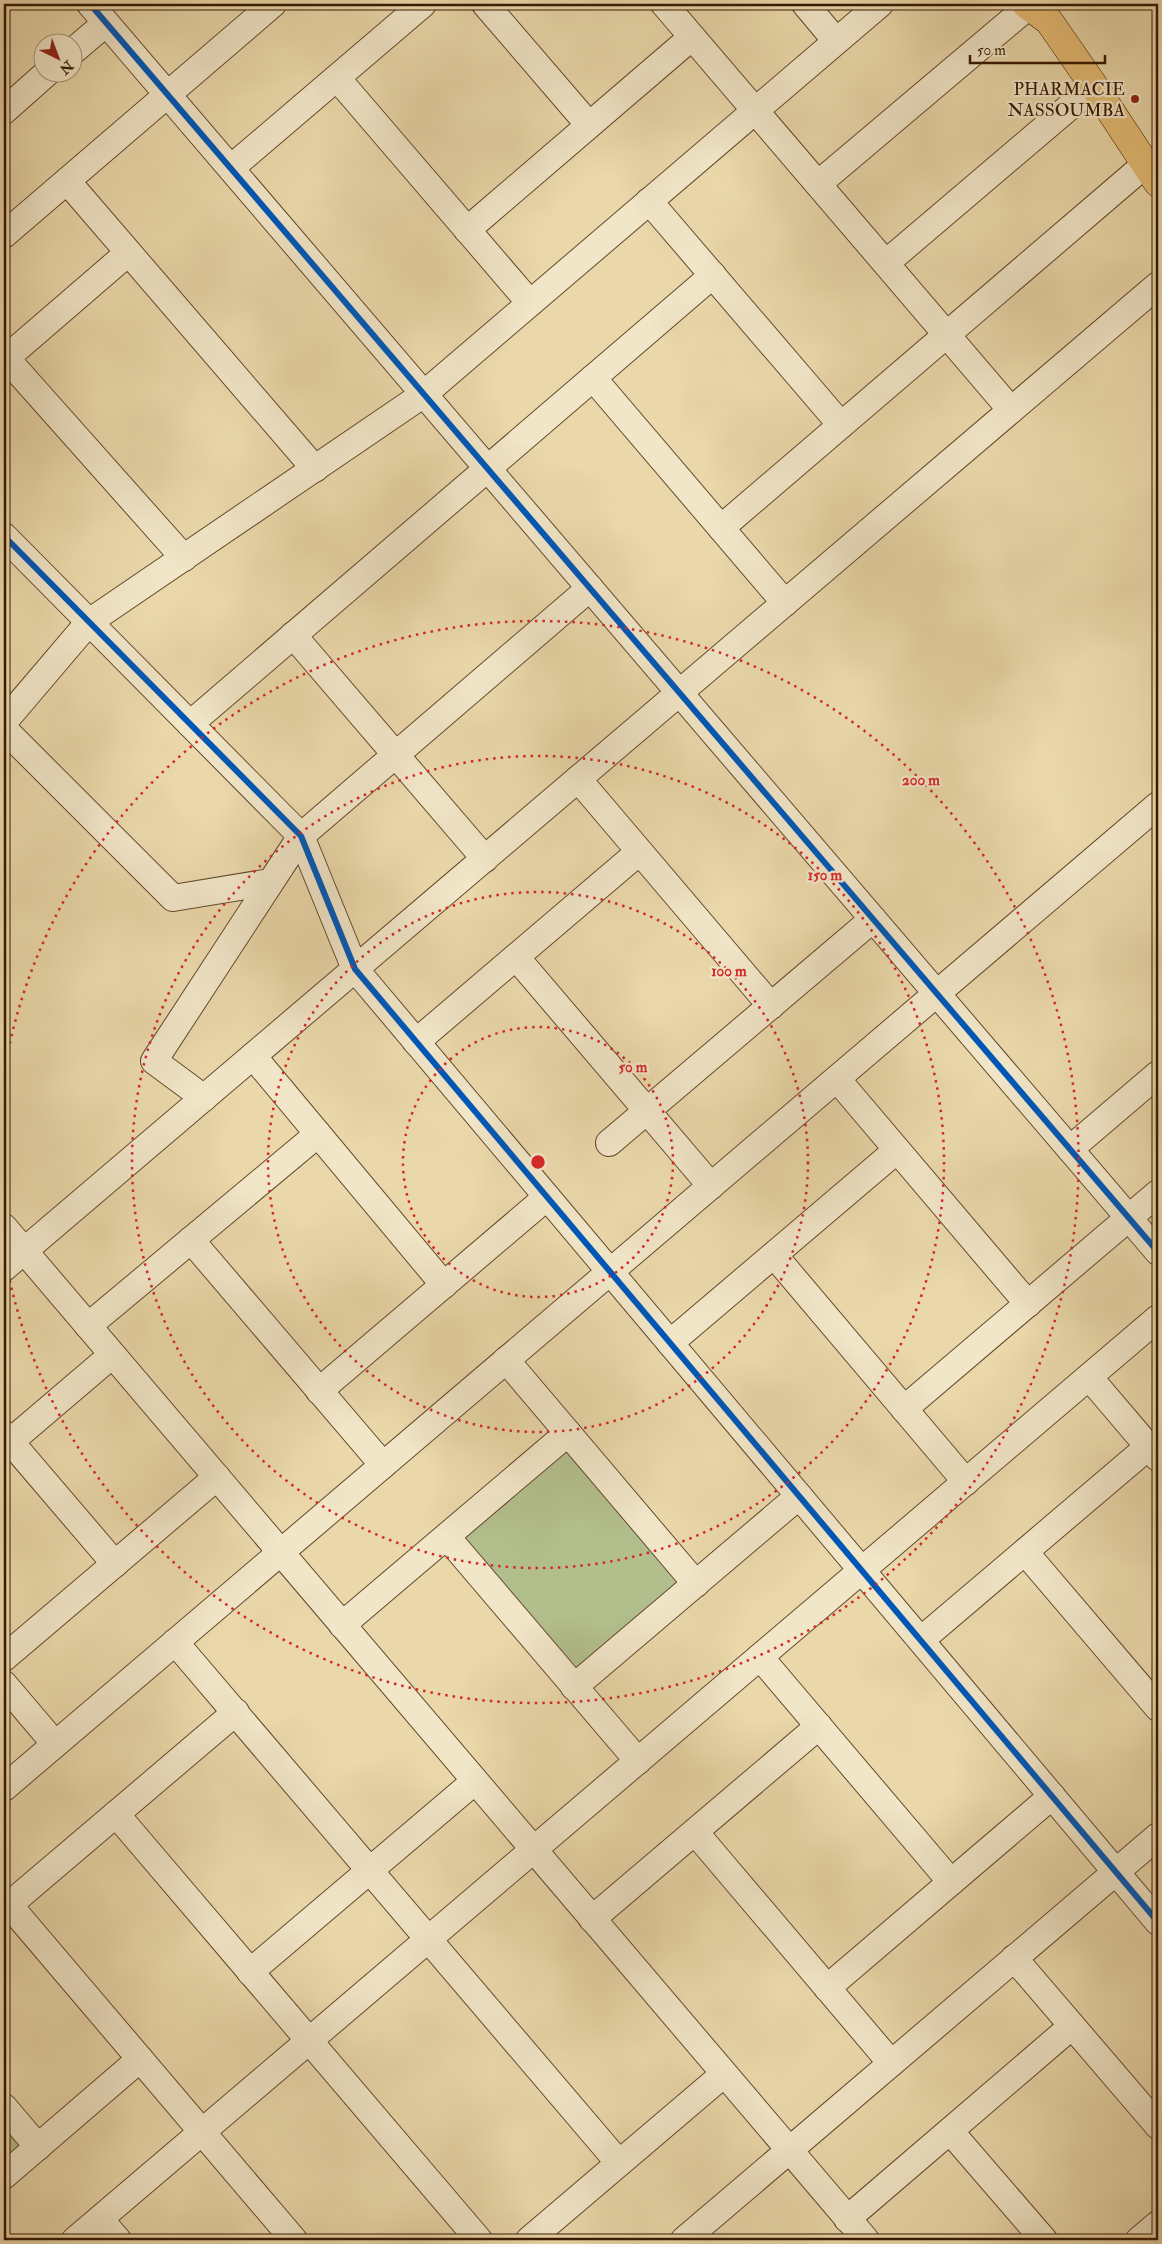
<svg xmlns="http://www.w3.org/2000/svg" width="1162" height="2244" font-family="'IM FELL Double Pica',serif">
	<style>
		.green { fill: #b2bf8c; stroke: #746c47 }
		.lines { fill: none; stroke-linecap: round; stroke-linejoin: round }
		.minor-casing { stroke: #64482c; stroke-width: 28 }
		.major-casing { stroke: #371802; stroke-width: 29 }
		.minor { stroke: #f1e6c8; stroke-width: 26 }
		.major { stroke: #e5bc75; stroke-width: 28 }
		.cycleway-casing { stroke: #f1e6c8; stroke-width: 9 }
		.cycleway { stroke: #0057b8; stroke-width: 6 }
		.ring { fill: none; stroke: #d62828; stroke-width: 2.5; stroke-dasharray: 2.5 5 }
		.poi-dot { fill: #8f2418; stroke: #f1e6c8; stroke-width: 2 }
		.labels { text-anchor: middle; stroke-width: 4.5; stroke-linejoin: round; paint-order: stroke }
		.poi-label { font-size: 18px; fill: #371802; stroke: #f1e6c8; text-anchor: end }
		.centre { fill: #d62828; stroke: #f1e6c8; stroke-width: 2.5 }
		.ring-label { font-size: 15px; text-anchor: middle; font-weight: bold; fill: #d62828; stroke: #f1e6c8; stroke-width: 4.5; stroke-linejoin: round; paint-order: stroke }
	</style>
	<rect width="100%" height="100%" fill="#ead8aa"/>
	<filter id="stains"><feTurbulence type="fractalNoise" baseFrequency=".004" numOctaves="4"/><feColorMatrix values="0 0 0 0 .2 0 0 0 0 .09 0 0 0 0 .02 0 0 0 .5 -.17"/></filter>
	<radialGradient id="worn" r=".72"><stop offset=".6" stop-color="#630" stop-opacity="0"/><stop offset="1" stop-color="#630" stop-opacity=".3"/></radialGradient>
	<g class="green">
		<path d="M565 1438 690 1585 578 1680 453 1534Z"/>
		<path d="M4 2116 30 2148 4 2170Z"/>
	</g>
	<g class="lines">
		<g class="minor-casing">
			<g id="minor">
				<path d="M90 4 1158 1252"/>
				<path d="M485 4 589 125"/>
				<path d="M664 4 1011 410"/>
				<path d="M805 4 836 41"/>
				<path d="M72 52 106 23"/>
				<path d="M337 78 530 303"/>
				<path d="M4 111 48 72"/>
				<path d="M231 168 423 4"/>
				<path d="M67 181 315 469"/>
				<path d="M818 184 1031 4"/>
				<path d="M649 201 841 425"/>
				<path d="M467 230 692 37"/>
				<path d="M4 235 273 4"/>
				<path d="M886 263 1094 86"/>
				<path d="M6 358 184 558"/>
				<path d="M4 360 128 253"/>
				<path d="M593 378 785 603"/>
				<path d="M721 528 1147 163"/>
				<path d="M4 536 301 836 355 969 1158 1922"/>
				<path d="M293 635 485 859"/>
				<path d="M4 722 89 622 424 394 880 4"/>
				<path d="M190 724 713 275"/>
				<path d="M4 729 173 898 270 882"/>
				<path d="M578 779 771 1006"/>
				<path d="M516 957 711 1186"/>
				<path d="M416 1042 639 852"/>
				<path d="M253 1056 444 1285"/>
				<path d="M837 1079 1028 1304"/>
				<path d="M204 1098 154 1061 301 836 590 588"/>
				<path d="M609 1143 873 919"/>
				<path d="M1070 1149 1158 1074"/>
				<path d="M4 1227 866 2240"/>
				<path d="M191 1240 383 1465"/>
				<path d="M774 1255 966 1482"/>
				<path d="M4 1268 1158 285"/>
				<path d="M88 1326 318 1134"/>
				<path d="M670 1343 897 1150"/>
				<path d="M506 1360 696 1584"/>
				<path d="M1089 1377 1158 1458"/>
				<path d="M319 1391 547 1197"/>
				<path d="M904 1409 1158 1193"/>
				<path d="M4 1434 115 1564"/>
				<path d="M10 1442 112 1355"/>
				<path d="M447 1537 638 1761"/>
				<path d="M1025 1552 1158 1708"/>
				<path d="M342 1625 568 1433"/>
				<path d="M921 1640 1148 1447"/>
				<path d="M175 1642 619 2163"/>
				<path d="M760 1657 951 1882"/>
				<path d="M4 1658 217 1477"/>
				<path d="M4 1684 55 1744"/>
				<path d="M574 1687 799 1496"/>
				<path d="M4 1788 1158 805"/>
				<path d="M116 1814 479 2240"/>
				<path d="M695 1832 891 2063"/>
				<path d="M4 1899 294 2240"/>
				<path d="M9 1905 236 1712"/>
				<path d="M592 1919 819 1726"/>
				<path d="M1014 1958 1158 2126"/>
				<path d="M250 1972 475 1781"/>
				<path d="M827 1988 1052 1796"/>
				<path d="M4 2107 38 2147"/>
				<path d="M950 2131 1044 2240"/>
				<path d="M4 2176 140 2059"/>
				<path d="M100 2219 118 2240"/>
				<path d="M847 2219 1072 2026"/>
				<path d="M75 2240 1158 1318"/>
				<path d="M529 2240 724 2074"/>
				<path d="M684 2240 1158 1836"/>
				<path d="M1139 2240 1158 2224"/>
			</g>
		</g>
		<g class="major-casing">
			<path id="major" d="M1026 4 1049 21 1094 86 1158 183"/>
		</g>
		<use href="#minor" class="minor"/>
		<use href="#major" class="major"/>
		<g class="cycleway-casing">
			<g id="cycleway">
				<path d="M90 4 1158 1252"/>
				<path d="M4 536 301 836 355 969 1158 1922"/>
			</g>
		</g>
		<use href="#cycleway" class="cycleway"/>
	</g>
	<g class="ring">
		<circle cx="538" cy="1162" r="135"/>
		<circle cx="538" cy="1162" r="270"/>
		<circle cx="538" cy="1162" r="406"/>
		<path d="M4 1073A541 541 0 1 1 4 1251"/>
	</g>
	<circle class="poi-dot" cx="1135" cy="99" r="5"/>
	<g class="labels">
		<g class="poi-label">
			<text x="1125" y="95">PHARMACIE<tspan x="1125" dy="21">NASSOUMBA</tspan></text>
		</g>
	</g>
	<circle cx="538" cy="1162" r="8" class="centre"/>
	<g class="ring-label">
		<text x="921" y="785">200 m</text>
		<text x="825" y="880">150 m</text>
		<text x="729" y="976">100 m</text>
		<text x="633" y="1072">50 m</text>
	</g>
	<rect width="1162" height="2244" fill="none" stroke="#ead8aa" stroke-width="20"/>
	<rect x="5" y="5" width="1152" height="2234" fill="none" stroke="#371802" stroke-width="2.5"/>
	<rect x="10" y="10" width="1142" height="2224" fill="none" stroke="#371802"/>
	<g transform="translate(58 58) rotate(138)"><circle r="24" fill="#f1e6c8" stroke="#a79479"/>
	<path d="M0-4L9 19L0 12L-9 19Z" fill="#8f2418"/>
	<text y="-8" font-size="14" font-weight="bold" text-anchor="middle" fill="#371802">N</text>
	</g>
	<path d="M970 55v8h135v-8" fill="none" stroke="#371802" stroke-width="2.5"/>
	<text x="977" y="55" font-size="15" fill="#371802" stroke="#f1e6c8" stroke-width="4" paint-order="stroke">50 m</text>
	<rect width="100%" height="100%" filter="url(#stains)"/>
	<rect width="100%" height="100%" fill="url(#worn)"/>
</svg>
